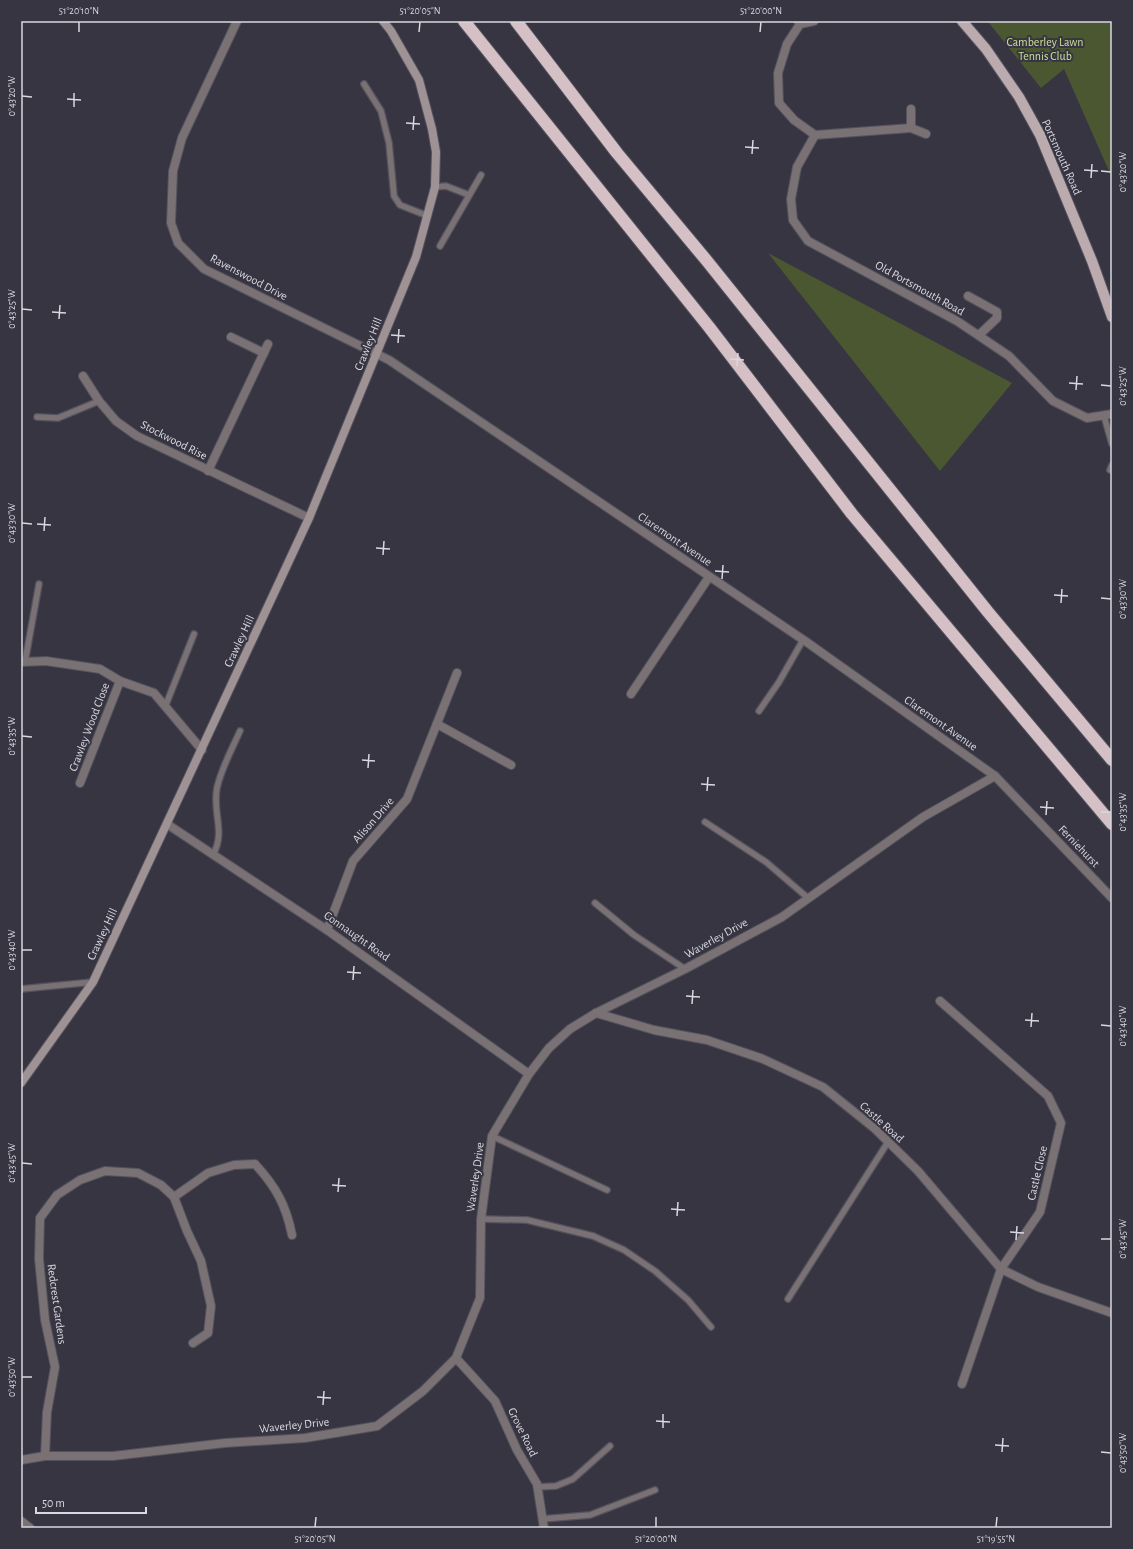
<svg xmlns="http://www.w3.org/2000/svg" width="1133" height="1549" font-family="'Alegreya Sans',sans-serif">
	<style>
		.green { fill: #4b5730 }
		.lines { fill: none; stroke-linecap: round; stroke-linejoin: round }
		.lane-casing { stroke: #54525e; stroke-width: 8 }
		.street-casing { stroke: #54525e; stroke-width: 10 }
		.secondary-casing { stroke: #54525e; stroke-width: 10 }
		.primary-casing { stroke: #54525e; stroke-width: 12 }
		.highway-casing { stroke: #54525e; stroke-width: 14 }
		.lane { stroke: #797173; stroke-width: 5.5 }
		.street { stroke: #797173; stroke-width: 8 }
		.secondary { stroke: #9f9294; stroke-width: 8 }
		.primary { stroke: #bbabae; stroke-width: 10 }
		.highway { stroke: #d5c1c5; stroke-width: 12 }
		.ticks { fill: none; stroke: #d9d8e0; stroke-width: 1.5 }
		.labels { text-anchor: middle; stroke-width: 4; stroke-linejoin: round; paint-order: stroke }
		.park-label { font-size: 12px; fill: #c9e097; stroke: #373541 }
		.street-label { font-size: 12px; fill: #d9d8e0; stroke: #373541 }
		.neatline { fill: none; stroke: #d9d8e0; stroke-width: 1.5 }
		.ticks-label { font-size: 10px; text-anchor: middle; fill: #d9d8e0 }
	</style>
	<rect width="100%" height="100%" fill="#373541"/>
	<g class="green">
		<path d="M992 21H1112V178L1064 69 1041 88 989 23Z"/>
		<path d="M768 253 1012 383 940 471Z"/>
	</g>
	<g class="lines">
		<g class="lane-casing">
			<g id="lane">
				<path d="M364 84 381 111 389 143 394 196 400 205 428 216"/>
				<path d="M435 187 446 186 469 195"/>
				<path d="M440 246 481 175"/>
				<path d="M1104 416 1112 444"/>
				<path d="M37 417 58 418 99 401"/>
				<path d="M1110 470 1112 465"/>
				<path d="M25 662 39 584"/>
				<path d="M165 707 194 634"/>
				<path d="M759 711 779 682 803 640"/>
				<path d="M705 822 766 862 808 898"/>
				<path d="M213 855C226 831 212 813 217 788 221 769 232 749 240 731"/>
				<path d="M595 903 634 935 685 969"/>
				<path d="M21 989 93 982"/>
				<path d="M492 1136 607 1190"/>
				<path d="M481 1219 527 1220 593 1236 624 1250 655 1271 688 1300 711 1327"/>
				<path d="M788 1299 888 1142"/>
				<path d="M537 1487 556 1486 573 1479 610 1446"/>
				<path d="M542 1519 590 1515 655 1490"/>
			</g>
		</g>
		<g class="street-casing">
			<g id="street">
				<path d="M237 21 182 138 173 171 171 223 178 243 204 269 389 360 808 643 995 776 1112 898"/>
				<path d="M798 21 800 24 787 44 778 73 779 103 794 120 815 135 797 167 791 199 793 220 808 241 957 321 1009 356 1053 401 1087 418 1112 414"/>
				<path d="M800 24 814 21"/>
				<path d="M911 109V128L926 134"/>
				<path d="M815 135 911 128"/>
				<path d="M968 296 997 312V318L979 335"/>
				<path d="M231 337 264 353"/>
				<path d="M83 376 99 401 116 421 137 436 309 518"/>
				<path d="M208 471 268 344"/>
				<path d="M21 662 46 661 100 669 120 681 154 693 202 750"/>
				<path d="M631 694 709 577"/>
				<path d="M437 724 511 765"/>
				<path d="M80 783 120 681"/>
				<path d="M167 824 327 930 529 1074"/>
				<path d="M327 930 353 861 407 799 457 673"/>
				<path d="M940 1001 1048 1096 1061 1123 1040 1212 1001 1269 962 1384"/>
				<path d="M596 1013 654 1030 707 1040 763 1059 823 1087 874 1128 918 1171 1001 1269 1038 1287 1112 1313"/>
				<path d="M174 1197 208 1173 234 1165 255 1164C276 1187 286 1205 292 1235"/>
				<path d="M456 1358 495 1401 517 1450 537 1484 544 1528"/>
				<path d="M45 1456 47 1412 55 1367 45 1320 39 1259 40 1218 57 1195 80 1180 105 1171 138 1173 161 1185 174 1197 187 1231 201 1261 211 1306 208 1333 193 1343"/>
				<path d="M21 1460 45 1456H113L225 1443 305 1438 377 1426 423 1391 456 1358 480 1298 481 1219 492 1136 529 1074 549 1048 570 1029 596 1013 685 969 782 917 923 817 995 776"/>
				<path d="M21 1521 30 1528"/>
			</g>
		</g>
		<g class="secondary-casing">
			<path id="secondary" d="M21 1083 93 982 309 518 416 257 435 187 436 152 432 129 419 80 391 31 383 21"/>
		</g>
		<g class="primary-casing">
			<path id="primary" d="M962 21 986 49 1019 97 1040 135 1092 261 1112 317"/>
		</g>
		<g class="highway-casing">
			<g id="highway">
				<path d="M464 21 709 327 852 514 1112 824"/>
				<path d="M516 21 617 153 707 261 988 612 1112 760"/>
			</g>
		</g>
		<use href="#lane" class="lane"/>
		<use href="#street" class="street"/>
		<use href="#secondary" class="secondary"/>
		<use href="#primary" class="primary"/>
		<use href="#highway" class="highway"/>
	</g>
	<path class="ticks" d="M79 32V22M419 32 420 22M760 32 761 22M22 96 32 97M67 99 81 100M74 107V93M406 123 420 124M413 130 414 116M745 147 759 148M752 154 753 140M1084 170 1098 171M1101 171 1111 172M1091 178 1092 164M22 309 32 310M52 312 66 313M59 319 60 305M391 335 405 336M398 343 399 329M730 359 744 360M737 366 738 353M1069 383 1083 384M1101 385 1111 386M1076 390 1077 376M22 523 32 524M37 524 51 525M44 531 45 517M376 548 390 549M383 555 384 541M715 571 729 572M722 579 723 565M1054 595 1068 596M1101 598 1111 599M1061 603 1062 589M22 736 32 737M362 760 375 761M368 768 369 754M701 784 715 785M707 791 708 777M1040 807 1054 808M1101 812H1111M1046 815 1047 801M22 950H32M347 972 361 973M353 980 354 966M686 996 700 997M692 1004 693 990M1025 1020 1039 1021M1101 1025 1111 1026M1031 1027 1032 1013M22 1163 32 1164M332 1185 346 1186M338 1192 339 1178M671 1209 685 1210M677 1216 678 1202M1010 1232 1024 1233M1101 1239H1111M1016 1240 1017 1226M22 1377H32M317 1397 331 1398M323 1405 324 1391M656 1421 670 1422M663 1428V1414M995 1445 1009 1446M1002 1452 1003 1438M1101 1452 1111 1453M315 1527 316 1517M656 1527V1517M996 1527 997 1517"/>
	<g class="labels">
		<g class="park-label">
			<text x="1045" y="46">Camberley Lawn<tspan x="1045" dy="14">Tennis Club</tspan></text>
		</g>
		<g class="street-label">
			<text transform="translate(1062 157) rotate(66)" y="4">Portsmouth Road</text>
			<text transform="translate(249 277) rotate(28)" y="4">Ravenswood Drive</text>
			<text transform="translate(920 288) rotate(29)" y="4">Old Portsmouth Road</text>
			<text transform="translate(368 344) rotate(-68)" y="4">Crawley Hill</text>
			<text transform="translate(174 440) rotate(27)" y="4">Stockwood Rise</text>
			<text transform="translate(675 539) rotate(34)" y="4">Claremont Avenue</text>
			<text transform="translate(239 641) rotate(-65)" y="4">Crawley Hill</text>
			<text transform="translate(941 723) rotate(35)" y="4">Claremont Avenue</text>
			<text transform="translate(89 727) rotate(-69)" y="4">Crawley Wood Close</text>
			<text transform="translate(373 820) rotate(-49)" y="4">Alison Drive</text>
			<text transform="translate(1079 846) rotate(46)" y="4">Ferniehurst</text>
			<text transform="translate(102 934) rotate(-65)" y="4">Crawley Hill</text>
			<text transform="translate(357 936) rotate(35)" y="4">Connaught Road</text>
			<text transform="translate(716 938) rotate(-29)" y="4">Waverley Drive</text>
			<text transform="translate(882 1122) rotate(42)" y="4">Castle Road</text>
			<text transform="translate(1037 1173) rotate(-77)" y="4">Castle Close</text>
			<text transform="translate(475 1177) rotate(-82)" y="4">Waverley Drive</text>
			<text transform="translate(57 1304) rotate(82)" y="4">Redcrest Gardens</text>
			<text transform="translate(294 1425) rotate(-6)" y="4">Waverley Drive</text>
			<text transform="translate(523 1432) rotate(64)" y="4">Grove Road</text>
		</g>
	</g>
	<rect width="1133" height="1549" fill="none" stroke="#373541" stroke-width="44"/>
	<path d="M36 1507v6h110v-6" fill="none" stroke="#d9d8e0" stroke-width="2"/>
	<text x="42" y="1507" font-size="12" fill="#d9d8e0" stroke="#373541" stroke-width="3" paint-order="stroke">50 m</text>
	<rect x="22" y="22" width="1089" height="1505" class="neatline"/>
	<g class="ticks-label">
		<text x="79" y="14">51°20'10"N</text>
		<text x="420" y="14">51°20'05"N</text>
		<text x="761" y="14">51°20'00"N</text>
		<text transform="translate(11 96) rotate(-90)" y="4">0°43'20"W</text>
		<text transform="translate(1122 172) rotate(-90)" y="4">0°43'20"W</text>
		<text transform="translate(11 309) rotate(-90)" y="4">0°43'25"W</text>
		<text transform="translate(1122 386) rotate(-90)" y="4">0°43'25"W</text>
		<text transform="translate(11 523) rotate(-90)" y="4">0°43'30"W</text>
		<text transform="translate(1122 599) rotate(-90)" y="4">0°43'30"W</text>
		<text transform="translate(11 736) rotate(-90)" y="4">0°43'35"W</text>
		<text transform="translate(1122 812) rotate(-90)" y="4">0°43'35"W</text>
		<text transform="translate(11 950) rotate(-90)" y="4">0°43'40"W</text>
		<text transform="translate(1122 1026) rotate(-90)" y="4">0°43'40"W</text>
		<text transform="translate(11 1163) rotate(-90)" y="4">0°43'45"W</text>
		<text transform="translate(1122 1239) rotate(-90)" y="4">0°43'45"W</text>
		<text transform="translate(11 1377) rotate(-90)" y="4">0°43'50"W</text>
		<text transform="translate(1122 1453) rotate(-90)" y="4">0°43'50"W</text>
		<text x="315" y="1542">51°20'05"N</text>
		<text x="656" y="1542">51°20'00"N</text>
		<text x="996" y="1542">51°19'55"N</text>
	</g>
</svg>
